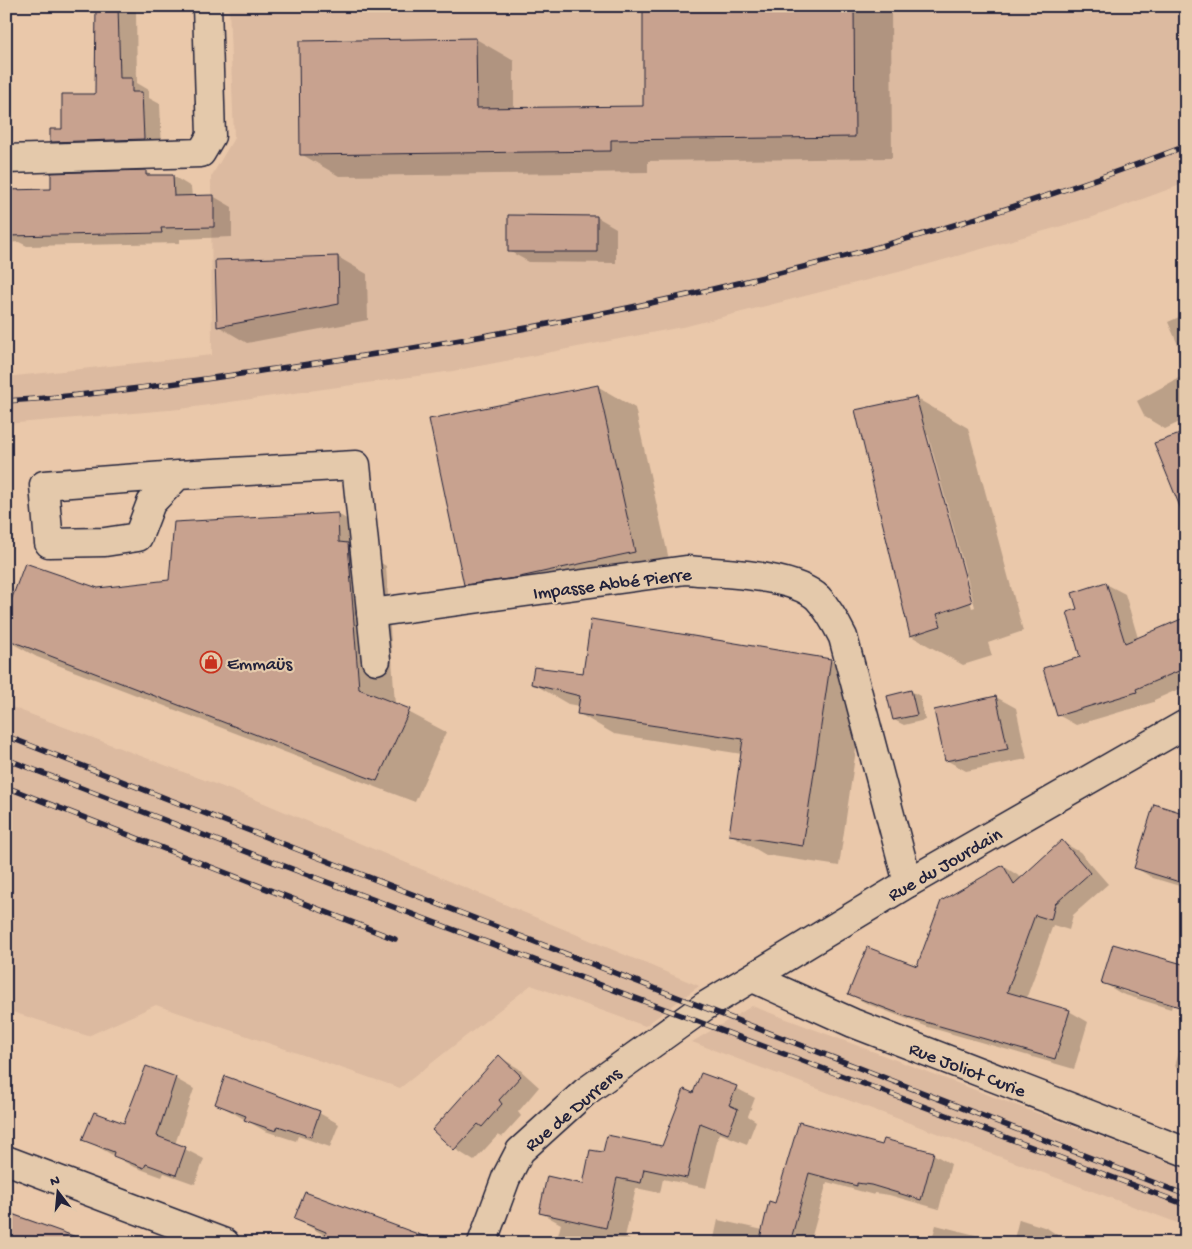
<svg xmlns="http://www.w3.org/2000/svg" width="1192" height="1249" font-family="'Gochi Hand',sans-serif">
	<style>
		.built { fill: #dcbaa0 }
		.shadow { fill: #0003; fill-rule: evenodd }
		.building { fill: #c8a28f; stroke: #22223b }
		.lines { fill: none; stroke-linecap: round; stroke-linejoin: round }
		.minor-casing { stroke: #22223b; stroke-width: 31 }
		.minor { stroke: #e4c9ab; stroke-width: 28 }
		.rail-casing { stroke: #22223b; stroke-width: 5.5 }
		.rail { stroke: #e4c9ab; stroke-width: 4; stroke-dasharray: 11; stroke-linecap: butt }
		.labels { text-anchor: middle; stroke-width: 4.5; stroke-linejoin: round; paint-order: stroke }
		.street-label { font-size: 19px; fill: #22223b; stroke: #e4c9ab }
		.poi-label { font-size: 19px; fill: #22223b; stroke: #e4c9ab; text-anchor: start }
	</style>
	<rect width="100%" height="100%" fill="#eac8aa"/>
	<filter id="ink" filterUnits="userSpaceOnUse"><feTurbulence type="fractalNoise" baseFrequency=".02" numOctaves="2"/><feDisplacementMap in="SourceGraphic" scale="10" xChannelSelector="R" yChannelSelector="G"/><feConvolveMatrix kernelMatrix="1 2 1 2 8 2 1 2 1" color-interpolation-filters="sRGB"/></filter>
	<g filter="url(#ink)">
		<g class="built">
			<path d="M229 6H1186V183L1093 217 922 266 687 326 453 371 180 409 6 424V377L212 355 211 177 234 138Z"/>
			<path d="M6 705 252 798 699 986 645 1026 531 985 400 1088 156 1005 88 1036 6 1010Z"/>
			<path d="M752 1006 1186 1169V1226L692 1042Z"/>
		</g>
		<g class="shadow">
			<path d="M97 6H127L136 11 137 83 149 90V98L160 104 162 149 69 152 51 141 96 95Z"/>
			<path d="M645 6H891L892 158 648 161V172L339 176 301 154 476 39 514 61V109L644 107Z"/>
			<path d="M145 172 153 176H173L191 187 192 197 213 196 232 207V237L180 239V243L27 246 19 242 6 243V186L14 191 52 190Z"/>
			<path d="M597 217 616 228V263L529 262 509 251Z"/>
			<path d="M338 257 367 274 368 320 247 343 218 326Z"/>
			<path d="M1186 314V363L1168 322Z"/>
			<path d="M1186 374V419L1165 429 1145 417 1137 401Z"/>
			<path d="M597 386 635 408 672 573 503 605 465 584Z"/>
			<path d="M916 398 968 428 1023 631 988 643 992 656 963 665 911 636 857 411ZM925 435H928L975 607 972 608Z"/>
			<path d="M338 514 375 536 376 560 386 566 395 705 446 732 415 802 37 657 6 640V618L171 581Z"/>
			<path d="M1106 584 1125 594 1138 638 1186 619V686L1154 700V702L1076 725 1058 715 1081 658 1079 609Z"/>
			<path d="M830 660 866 681 839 866 766 855 730 834 742 754 614 734 578 713 579 706 568 704 532 683 584 674Z"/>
			<path d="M911 691 920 696 925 720 904 725 894 720Z"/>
			<path d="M996 697 1016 708 1027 759 966 771 946 760Z"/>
			<path d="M1186 815V888L1153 878 1136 868Z"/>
			<path d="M1062 842 1080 852 1108 884 1073 915 1069 930 1053 925 1026 999 1069 1011 1088 1022 1074 1069 928 1027 868 1004 849 994 917 968 1003 866 1022 878Z"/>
			<path d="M1182 971 1171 1009 1122 994 1102 982ZM1122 988 1158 999 1157 1001 1122 991Z"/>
			<path d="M1186 1030V1073L1175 1066Z"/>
			<path d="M499 1057 518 1068 539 1087 518 1112 521 1116 502 1137 498 1135 474 1161 455 1149 434 1130Z"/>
			<path d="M147 1068 176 1079 194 1089 175 1144 204 1159 195 1184 164 1173 162 1177 132 1166 84 1139 125 1125Z"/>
			<path d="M736 1088 755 1098 748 1116 756 1121 747 1144 719 1133 706 1188 663 1179 660 1193 636 1188 625 1237 630 1240V1243H556L561 1224 541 1213 584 1186 604 1154 662 1148 694 1094Z"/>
			<path d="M216 1103 319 1113 339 1124 330 1147 298 1136 296 1141 265 1131Z"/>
			<path d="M799 1123 883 1146 933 1154 951 1164 939 1209 889 1195 875 1193 874 1195 827 1182 810 1243H713L718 1220 763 1230 776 1204Z"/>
			<path d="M6 1211 59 1231 78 1242 6 1243Z"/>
			<path d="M296 1219 418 1243H338Z"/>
			<path d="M1019 1219 1047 1228 1069 1243H1013Z"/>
			<path d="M936 1225 1007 1243H931Z"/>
		</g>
		<g class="building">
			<path d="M96 6H118L120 78H132V92H142L144 139 50 142V129H62V94H95Z"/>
			<path d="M643 6H854L855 137 611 140V151L300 155 299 41 476 38 477 108 643 106Z"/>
			<path d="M146 170V175H173L174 196 214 195V227L161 228 162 233 7 236 6 190 51 189V173Z"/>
			<path d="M508 215 597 216V252H508Z"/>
			<path d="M338 256 339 304 217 327 215 260Z"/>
			<path d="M598 385 635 552 515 578 464 585 429 419Z"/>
			<path d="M916 397 972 602 937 614 941 626 910 636 855 410Z"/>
			<path d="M1186 432V519H1185L1154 443Z"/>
			<path d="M338 513 339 542 348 543 359 689 410 709 377 781 6 639V614L25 563 98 588 169 580 174 522Z"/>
			<path d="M1106 582 1125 643 1186 617V668L1136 689 1137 692 1057 716 1043 668 1080 657 1067 612 1077 609 1072 593Z"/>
			<path d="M591 619 831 659 803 846 729 835 743 739 577 714 580 696 531 684 534 667 583 673Z"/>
			<path d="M911 690 917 715 893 720 887 696Z"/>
			<path d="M996 696 1008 749 945 761 934 710Z"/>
			<path d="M1154 804 1186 814V884L1134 868Z"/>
			<path d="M1062 840 1090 873 1055 904 1051 920 1035 915 1007 992 1070 1010 1055 1059 908 1017 848 994 867 947 917 966 941 901 1003 865 1014 884Z"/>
			<path d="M1113 944 1186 965V1009L1101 983Z"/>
			<path d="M499 1055 521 1076 499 1100 502 1104 482 1127 478 1124 454 1150 432 1130Z"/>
			<path d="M146 1066 176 1077 157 1136 186 1147 176 1175 146 1164 144 1168 113 1156 114 1152 82 1140 94 1112 124 1123Z"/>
			<path d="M701 1073 737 1086 729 1105 738 1109 728 1134 700 1123 687 1178 644 1169 641 1183 617 1178 606 1228 539 1213 547 1176 583 1184 590 1150 603 1152 607 1135 662 1146 684 1089 693 1093Z"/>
			<path d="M225 1076 320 1111 311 1137 278 1126 276 1131 244 1120 246 1116 215 1104Z"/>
			<path d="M799 1122 882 1145 884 1139 934 1152 921 1200 871 1185 857 1183V1186L809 1173 790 1243H759L769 1201 775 1203Z"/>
			<path d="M305 1192 434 1240V1243H343L325 1236 326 1232 294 1219Z"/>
			<path d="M6 1212 82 1239V1243H6Z"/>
		</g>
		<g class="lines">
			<g class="minor-casing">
				<g id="minor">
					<path d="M6 159 201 153 211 136 207 6"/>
					<path d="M178 475 44 485 49 543 105 542 138 537 151 503 178 475 356 465 376 660"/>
					<path d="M371 613 686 570C720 573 793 574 818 598 829 610 836 623 843 637L908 883"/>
					<path d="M753 978 853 1023 1186 1152"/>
					<path d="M6 1160 225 1243"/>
					<path d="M482 1243 506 1178 520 1151 585 1092 705 1006 908 883 1186 724"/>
				</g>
			</g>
			<use href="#minor" class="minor"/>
			<g class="rail-casing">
				<g id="rail">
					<path d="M6 401C105 395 204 379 302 365 604 322 901 255 1186 146"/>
					<path d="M6 736 1186 1195"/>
					<path d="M6 759 255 855 1186 1205"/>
					<path d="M6 787 395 939"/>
				</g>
			</g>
			<use href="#rail" class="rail"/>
		</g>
	</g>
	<defs>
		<g id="shop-ring" transform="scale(1.125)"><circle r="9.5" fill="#e4c9ab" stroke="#c8321e" stroke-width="1.5"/><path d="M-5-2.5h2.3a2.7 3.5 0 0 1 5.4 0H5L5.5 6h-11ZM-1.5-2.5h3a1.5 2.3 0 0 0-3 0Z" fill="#c8321e"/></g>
	</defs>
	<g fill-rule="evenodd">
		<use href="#shop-ring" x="211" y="662"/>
	</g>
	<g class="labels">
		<g class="street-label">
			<text transform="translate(612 582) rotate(-7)" y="7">Impasse Abbé Pierre</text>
			<text transform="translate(944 863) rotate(-30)" y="7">Rue du Jourdain</text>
			<text transform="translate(968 1068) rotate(21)" y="7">Rue Joliot Curie</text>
			<text transform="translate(572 1108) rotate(-40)" y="7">Rue de Durrens</text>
		</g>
		<g class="poi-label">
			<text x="227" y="669">Emmaüs</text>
		</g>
	</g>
	<rect width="1192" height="1249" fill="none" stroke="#e4c9ab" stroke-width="25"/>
	<rect x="12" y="12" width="1167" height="1224" fill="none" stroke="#22223b" stroke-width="2" filter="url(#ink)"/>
	<g transform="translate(58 1192) rotate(344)" stroke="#e4c9ab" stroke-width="4" paint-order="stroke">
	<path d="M0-4L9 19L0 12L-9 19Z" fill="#22223b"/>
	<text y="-8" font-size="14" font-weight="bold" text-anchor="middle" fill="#22223b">N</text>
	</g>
</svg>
